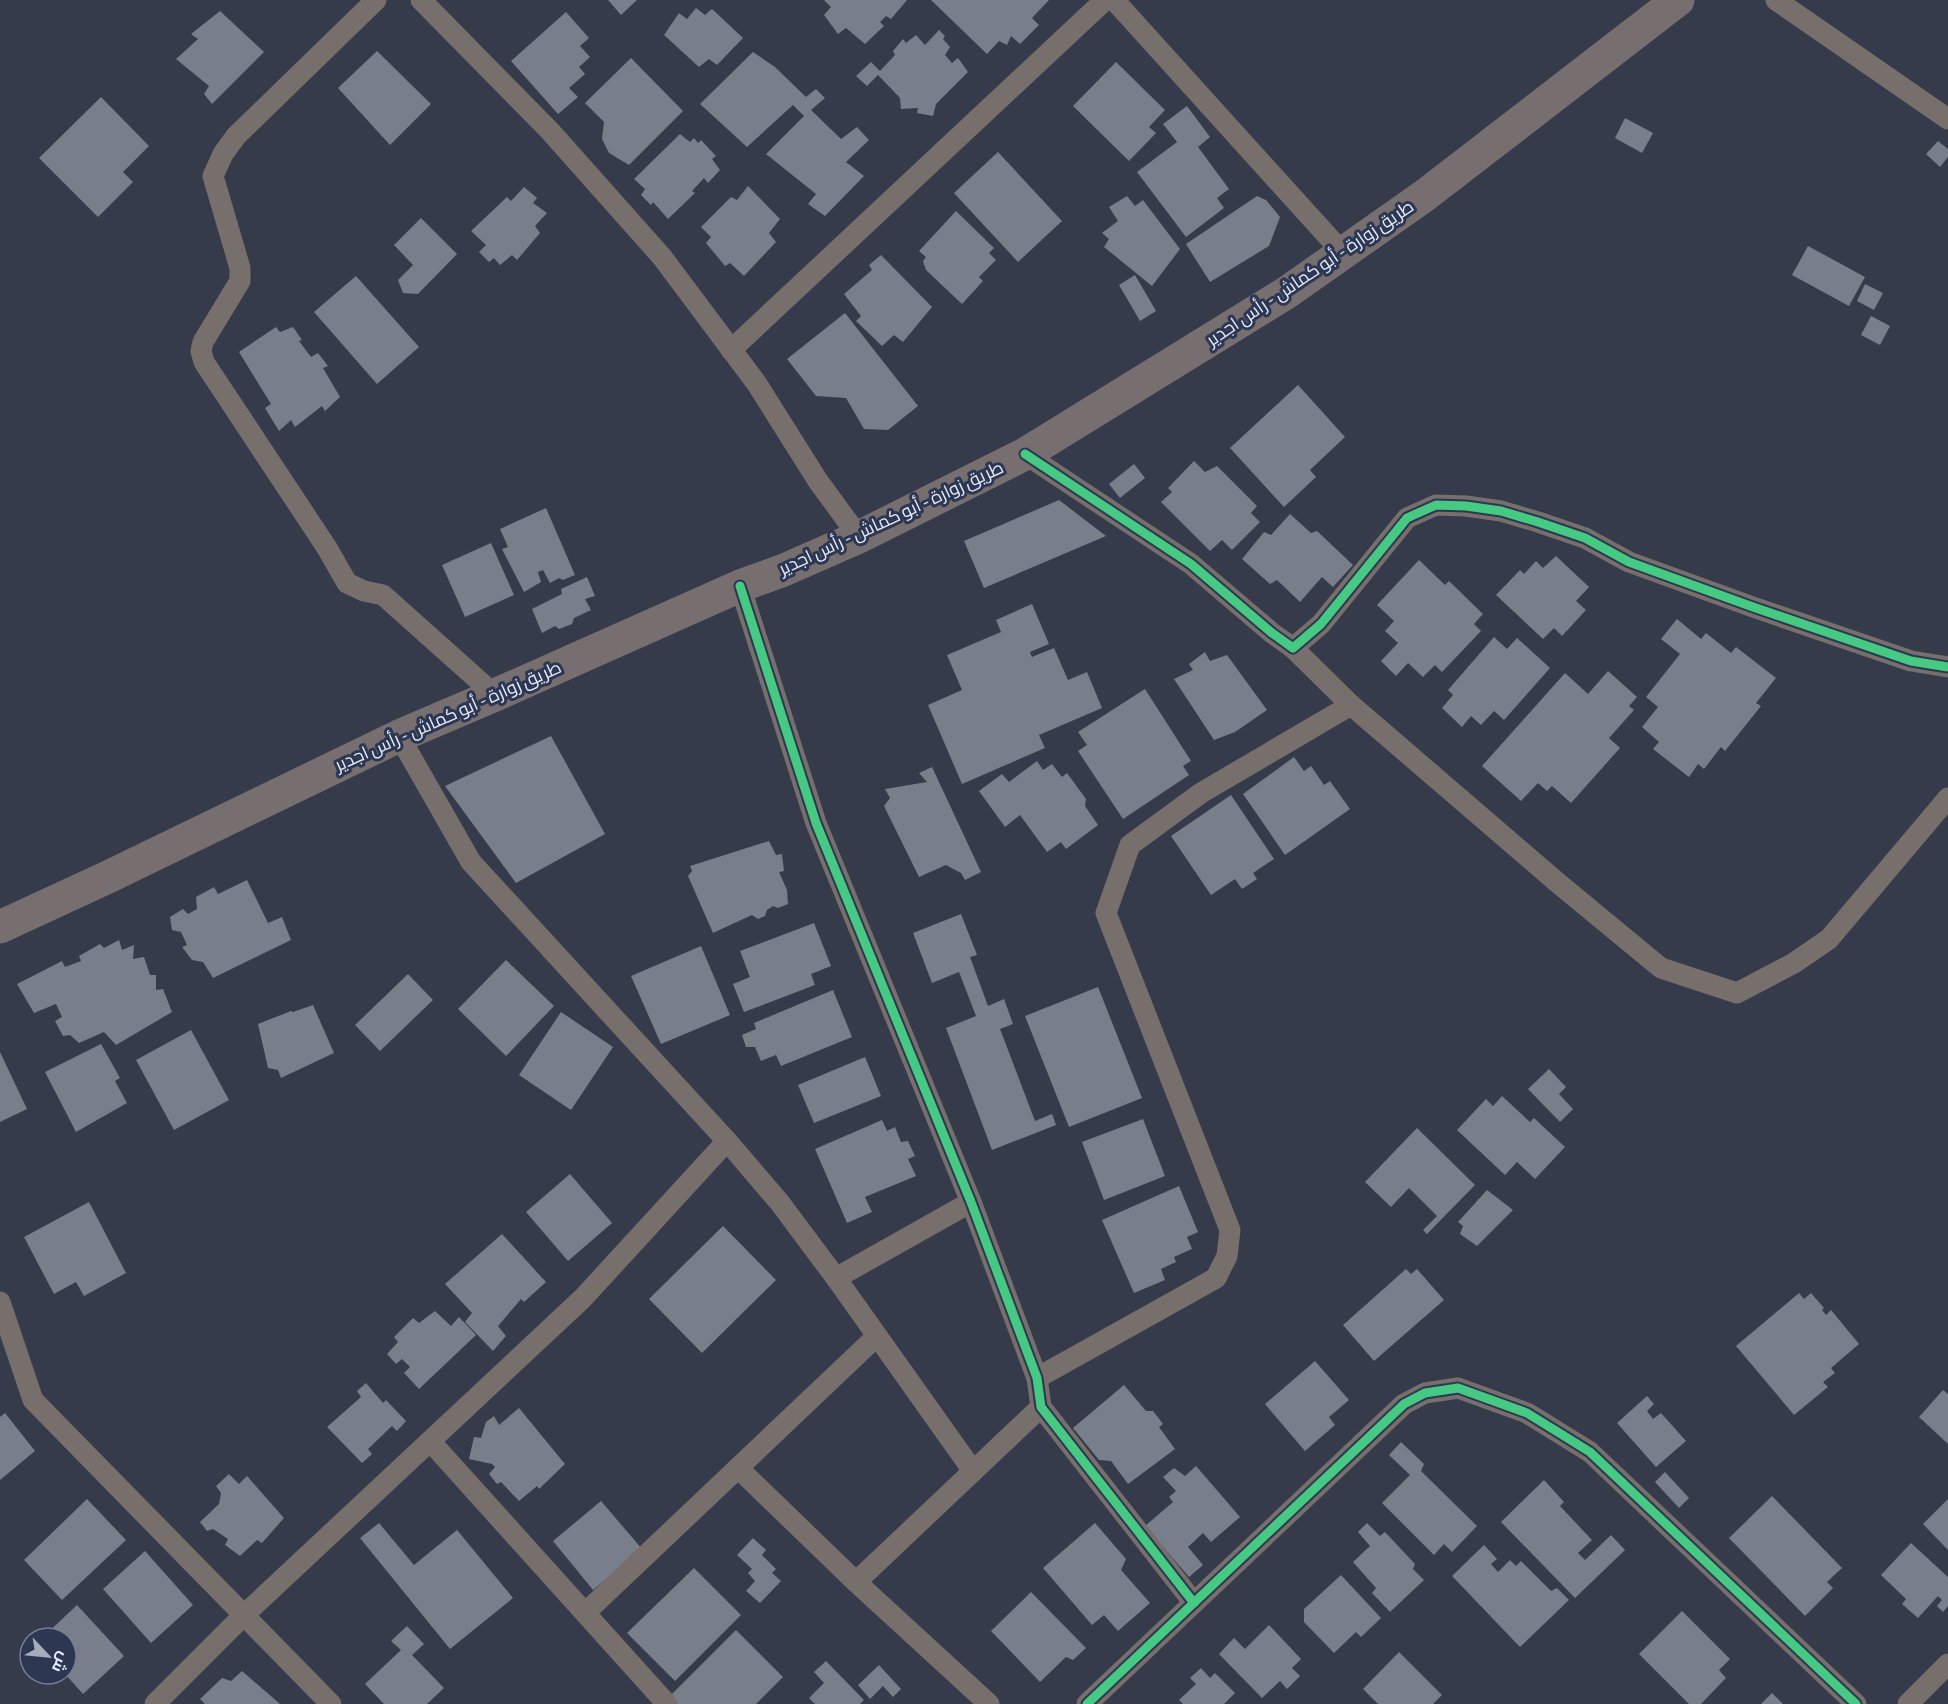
<svg xmlns="http://www.w3.org/2000/svg" width="1948" height="1704" font-family="'Sofia Sans Condensed',Cairo,sans-serif">
	<style>
		.building { fill: #797e8b }
		.lines { fill: none; stroke-linecap: round; stroke-linejoin: round }
		.street { stroke: #776f6c; stroke-width: 21 }
		.primary { stroke: #776f6f; stroke-width: 33 }
		.cycleway-casing { stroke: #2d3752; stroke-width: 13 }
		.cycleway { stroke: #46c982; stroke-width: 9 }
		.labels { text-anchor: middle; stroke-width: 6; stroke-linejoin: round; paint-order: stroke }
		.street-label { font-size: 18px; fill: #e4ebfd; stroke: #2d3752 }
	</style>
	<rect width="100%" height="100%" fill="#353b4a"/>
	<g class="building">
		<path d="M608 0H637L621 15Z"/>
		<path d="M824 0H907L891 19 886 16 880 22 884 26 865 44 846 28 838 34 824 15 831 7Z"/>
		<path d="M931 0H1049L1032 18 1039 25 1020 44 1011 36 1007 45 999 41 987 54Z"/>
		<path d="M696 8 705 15 712 9 743 38 717 65 709 59 699 67 664 35 679 13 687 19Z"/>
		<path d="M220 11 264 52 212 104 204 94 209 86 176 59 198 39 191 34Z"/>
		<path d="M566 12 589 38 580 46 590 57 579 67 585 74 569 88 578 97 558 114 511 61Z"/>
		<path d="M939 30 945 36 943 39 950 47 945 55 952 63 958 58 968 72 936 104 933 116 917 113 918 108 901 109 900 98 878 75 867 86 856 76 871 62 880 71 895 55 893 51 903 39 906 43 916 35 925 45Z"/>
		<path d="M377 51 431 104 390 145 338 88Z"/>
		<path d="M753 52 775 67 806 97 816 89 825 98 811 110 841 139 857 127 869 140 846 162 864 176 825 216 808 204 816 194 766 154 804 116 793 105 747 147 700 104Z"/>
		<path d="M631 58 683 111 629 165 609 153 602 139 604 122 585 103Z"/>
		<path d="M1116 62 1165 110 1149 127 1156 133 1129 161 1073 106Z"/>
		<path d="M101 97 149 146 123 172 133 182 98 217 39 158Z"/>
		<path d="M1187 106 1210 137 1198 147 1229 189 1217 198 1224 208 1186 237 1137 172 1177 142 1163 124Z"/>
		<path d="M1625 118 1653 133 1642 153 1615 138Z"/>
		<path d="M680 134 690 142 694 138 698 143 701 140 716 156 712 159 720 170 708 183 704 178 692 191 695 193 668 219 653 202 651 205 641 195 645 189 634 179Z"/>
		<path d="M1938 141 1948 149V157L1940 167 1926 154Z"/>
		<path d="M998 152 1062 221 1018 262 954 193Z"/>
		<path d="M748 186 780 219 769 233 776 242 744 276 730 263 725 266 706 243 711 237 701 227 731 197 737 200Z"/>
		<path d="M524 187 537 198 533 203 547 213 535 226 540 233 517 260 512 255 500 265 494 258 489 262 479 252 486 245 471 231 507 197 511 201Z"/>
		<path d="M1127 196 1135 206 1143 200 1180 249 1152 286 1104 247 1109 239 1102 233 1118 221 1109 207Z"/>
		<path d="M1257 196 1266 200 1280 217 1269 246 1210 282 1186 244Z"/>
		<path d="M956 211 994 248 989 253 996 260 979 277 983 281 962 304 926 270 923 261 926 257 919 251Z"/>
		<path d="M421 218 457 254 418 294 403 293 398 280 413 265 394 245Z"/>
		<path d="M1808 246 1865 277 1849 306 1792 275Z"/>
		<path d="M881 255 932 307 903 342 894 335 882 346 856 321 861 316 844 294 872 270 869 265Z"/>
		<path d="M1135 275 1156 311 1140 321 1119 285Z"/>
		<path d="M356 276 419 347 377 384 314 312Z"/>
		<path d="M1865 284 1883 293 1874 310 1857 301Z"/>
		<path d="M845 313 918 406 888 430 864 429 846 398 816 396 787 359Z"/>
		<path d="M1871 316 1890 326 1880 345 1861 335Z"/>
		<path d="M276 327 280 332 293 327 302 340 299 341 311 357 318 353 328 366 323 368 340 397 325 411 322 406 295 427 291 420 279 431 265 408 271 404 239 352Z"/>
		<path d="M1298 385 1345 437 1310 470 1316 477 1284 507 1230 448Z"/>
		<path d="M1194 461 1205 472 1217 466 1257 506 1251 513 1260 522 1232 550 1222 540 1210 551 1161 502 1172 492 1168 488Z"/>
		<path d="M1134 464 1145 478 1120 498 1109 484Z"/>
		<path d="M1059 500 1106 536 984 588 964 541Z"/>
		<path d="M546 508 575 575 563 580 559 578 550 583 543 570 538 572 541 582 524 592 502 549 508 547 500 529Z"/>
		<path d="M1290 514 1311 533 1317 531 1353 565 1333 587 1322 577 1300 602 1277 580 1270 584 1242 559 1264 532 1271 535Z"/>
		<path d="M491 543 514 595 465 617 442 565Z"/>
		<path d="M1556 556 1589 587 1576 601 1586 610 1562 636 1554 628 1543 639 1496 595 1520 570 1524 574 1536 561 1543 568Z"/>
		<path d="M1419 560 1445 585 1449 581 1483 614 1474 624 1481 631 1442 672 1435 665 1423 677 1408 663 1396 676 1381 661 1398 643 1385 631 1394 621 1377 605Z"/>
		<path d="M587 577 595 596 585 599 591 610 574 618 572 624 559 629 555 626 542 633 532 609 562 594 561 589Z"/>
		<path d="M1032 604 1049 644 1030 652 1032 657 1054 648 1068 680 1087 672 1102 708 1039 735 1045 748 962 784 928 705 962 690 947 655 1001 632 996 620Z"/>
		<path d="M1677 619 1701 639 1706 633 1731 653 1736 647 1776 678 1756 703 1761 706 1725 751 1721 747 1704 769 1698 764 1689 777 1653 749 1659 742 1642 727 1658 707 1646 697 1680 654 1661 639Z"/>
		<path d="M1494 637 1507 649 1517 638 1550 668 1504 720 1494 711 1481 725 1471 716 1462 727 1442 708 1453 695 1448 690Z"/>
		<path d="M1205 652 1210 661 1227 655 1267 710 1235 732 1214 740 1174 679 1193 670 1189 664Z"/>
		<path d="M1608 671 1637 697 1629 706 1634 710 1609 738 1620 748 1571 803 1552 786 1547 791 1538 783 1521 801 1482 766 1565 673 1588 694Z"/>
		<path d="M1145 689 1191 761 1183 766 1189 775 1123 819 1078 751 1087 745 1078 732Z"/>
		<path d="M551 736 605 834 516 883 445 786Z"/>
		<path d="M1294 757 1304 771 1311 766 1324 785 1330 781 1350 809 1285 855 1243 794Z"/>
		<path d="M1037 761 1043 770 1052 764 1062 777 1067 773 1086 799 1085 806 1098 825 1066 849 1061 842 1047 852 1020 815 1005 827 979 791 1002 774 1009 782Z"/>
		<path d="M932 767 981 872 965 880 961 873 946 865 919 877 884 806 890 798 885 789 927 782 919 773Z"/>
		<path d="M1231 795 1274 859 1253 873 1257 879 1242 889 1235 879 1211 895 1171 836Z"/>
		<path d="M769 841 776 855 782 854 784 871 779 872 787 890 788 904 778 908 773 906 767 910 765 916 758 919 752 915 713 933 688 876 692 871 690 866Z"/>
		<path d="M247 880 268 923 282 917 291 940 213 978 203 962 192 960 182 947 187 945 181 932 172 930 170 917 183 909 188 914 197 909 196 897 214 887 218 894Z"/>
		<path d="M961 914 977 955 970 957 988 1006 1004 999 1013 1024 1000 1029 1035 1121 1052 1114 1056 1125 992 1150 946 1028 976 1016 959 972 932 983 913 933Z"/>
		<path d="M814 923 831 966 811 974 815 985 744 1012 733 984 750 977 740 951Z"/>
		<path d="M119 940 122 950 134 945 133 959 144 957 150 975H156V990L163 989 172 1012 116 1045 104 1032 79 1043 70 1035 63 1036 55 1021 62 1017 56 1004 34 1013 17 984 62 961 65 967 81 961 79 956 100 944 104 948Z"/>
		<path d="M701 946 730 1015 661 1044 631 976Z"/>
		<path d="M506 960 554 1006 506 1056 458 1009Z"/>
		<path d="M408 974 433 1000 380 1051 355 1025Z"/>
		<path d="M1098 987 1142 1098 1069 1127 1025 1016Z"/>
		<path d="M833 990 852 1037 781 1066 776 1055 761 1061 755 1047H746L742 1035 756 1029 754 1023Z"/>
		<path d="M313 1005 334 1053 281 1078 278 1070 268 1068 258 1024 291 1011 293 1012Z"/>
		<path d="M561 1012 613 1047 571 1110 519 1075Z"/>
		<path d="M191 1030 229 1100 174 1130 136 1060Z"/>
		<path d="M101 1044 120 1078 115 1081 127 1103 76 1132 45 1072Z"/>
		<path d="M0 1052 27 1109 0 1122Z"/>
		<path d="M865 1057 881 1096 814 1123 798 1085Z"/>
		<path d="M1549 1069 1566 1087 1559 1094 1573 1109 1560 1122 1528 1089Z"/>
		<path d="M1502 1096 1530 1122 1534 1118 1565 1147 1535 1179 1517 1162 1505 1175 1457 1130 1486 1099 1493 1106Z"/>
		<path d="M1143 1119 1165 1176 1104 1200 1082 1142Z"/>
		<path d="M882 1120 887 1131 895 1127 901 1142 908 1141 915 1156 908 1159 916 1176 865 1197 872 1212 847 1223 815 1149Z"/>
		<path d="M1417 1128 1475 1185 1427 1234 1423 1230 1437 1216 1409 1188 1391 1207 1365 1182Z"/>
		<path d="M570 1174 612 1223 568 1261 526 1212Z"/>
		<path d="M1179 1186 1198 1232 1187 1237 1192 1249 1174 1257 1176 1262 1161 1269 1165 1280 1134 1293 1102 1220Z"/>
		<path d="M1487 1190 1513 1210 1477 1246 1460 1234 1463 1226 1458 1222Z"/>
		<path d="M89 1202 126 1273 84 1296 76 1282 54 1294 24 1237Z"/>
		<path d="M723 1226 776 1280 702 1353 649 1299Z"/>
		<path d="M502 1234 546 1282 524 1302 521 1299 498 1326 506 1336 493 1351 465 1322 472 1313 445 1284Z"/>
		<path d="M1406 1269 1411 1274 1417 1269 1444 1300 1374 1361 1343 1325Z"/>
		<path d="M1799 1293 1804 1299 1811 1293 1824 1308 1822 1310 1826 1315 1831 1310 1859 1344 1831 1368 1835 1373 1823 1382 1828 1387 1794 1415 1736 1346Z"/>
		<path d="M435 1311 451 1326 459 1317 476 1335 419 1389 404 1373 410 1367 402 1359 396 1364 387 1354 398 1342 394 1337 413 1318 419 1323Z"/>
		<path d="M1315 1361 1349 1400 1329 1417 1335 1425 1305 1451 1265 1404Z"/>
		<path d="M366 1383 383 1403 386 1400 406 1421 397 1431 392 1426 368 1449 372 1454 362 1463 327 1427 361 1397 357 1391Z"/>
		<path d="M1124 1385 1146 1411H1153L1163 1424 1159 1427 1175 1449 1128 1484 1111 1461 1099 1460 1073 1428Z"/>
		<path d="M1943 1390 1948 1394V1444L1919 1417Z"/>
		<path d="M1647 1396 1654 1404 1647 1411 1653 1419 1661 1413 1686 1441 1656 1467 1617 1423Z"/>
		<path d="M519 1408 565 1464 539 1489 537 1486 519 1501 501 1482 497 1484 489 1474 495 1467 492 1464 469 1459 474 1437 481 1438 486 1422 494 1416 499 1425Z"/>
		<path d="M5 1413 35 1451 0 1480V1417Z"/>
		<path d="M1401 1442 1424 1464 1421 1471 1477 1526 1452 1552 1444 1544 1434 1555 1382 1503 1410 1475 1389 1455Z"/>
		<path d="M1196 1466 1240 1517 1211 1542 1203 1533 1188 1547 1203 1565 1189 1577 1145 1526 1173 1502 1169 1497 1176 1491 1163 1477 1174 1468 1185 1476Z"/>
		<path d="M1665 1472 1689 1498 1679 1508 1655 1482Z"/>
		<path d="M229 1474 239 1484 247 1476 284 1518 262 1543 257 1540 240 1556 225 1545 228 1539 213 1529 207 1531 200 1522 219 1504 221 1493 216 1486Z"/>
		<path d="M1544 1480 1564 1502 1560 1506 1592 1540 1578 1553 1585 1560 1611 1535 1625 1550 1575 1598 1501 1522Z"/>
		<path d="M1772 1496 1842 1568 1827 1582 1833 1588 1805 1616 1729 1538Z"/>
		<path d="M87 1499 126 1540 62 1600 24 1560Z"/>
		<path d="M1948 1499V1550L1923 1524Z"/>
		<path d="M601 1501 642 1549 593 1590 553 1541Z"/>
		<path d="M379 1523 414 1565 457 1530 513 1598 450 1649 360 1538Z"/>
		<path d="M1095 1523 1126 1559 1121 1570 1150 1603 1118 1631 1104 1615 1092 1625 1043 1568Z"/>
		<path d="M1367 1523 1380 1536 1385 1532 1415 1564 1413 1569 1424 1580 1390 1612 1372 1593 1376 1588 1353 1562 1370 1546 1358 1532Z"/>
		<path d="M753 1538 766 1550 762 1555 776 1569 772 1573 781 1581 760 1603 746 1591 755 1581 748 1573 752 1569 737 1555Z"/>
		<path d="M1911 1543 1948 1577V1606L1943 1612 1937 1606 1942 1600 1938 1596 1918 1618 1902 1604 1906 1599 1881 1575Z"/>
		<path d="M1484 1545 1497 1559 1491 1564 1498 1572 1510 1560 1516 1566 1521 1561 1551 1591 1557 1588 1569 1600 1520 1647 1452 1576Z"/>
		<path d="M145 1551 193 1605 151 1643 103 1589Z"/>
		<path d="M694 1568 741 1615 675 1681 627 1633Z"/>
		<path d="M1341 1575 1381 1618 1361 1637 1356 1632 1334 1653 1304 1622V1609Z"/>
		<path d="M1031 1592 1086 1648 1073 1660 1066 1657 1040 1682 991 1631Z"/>
		<path d="M77 1605 124 1656 83 1694 66 1675V1638H42Z"/>
		<path d="M1682 1611 1730 1659 1719 1670 1726 1678 1701 1704H1689L1639 1654Z"/>
		<path d="M1269 1625 1301 1659 1292 1668 1300 1676 1287 1689 1280 1681 1262 1698 1219 1654 1234 1638 1245 1649Z"/>
		<path d="M407 1626 424 1644 412 1655 444 1688 427 1704H384L365 1684 401 1650 391 1641Z"/>
		<path d="M736 1630 783 1677 756 1704H676L669 1697Z"/>
		<path d="M1399 1652 1442 1695 1433 1704H1378L1363 1689Z"/>
		<path d="M826 1661 864 1700 860 1704H815L809 1698 824 1683 814 1672Z"/>
		<path d="M879 1665 901 1689 893 1697 883 1686 870 1699 858 1685Z"/>
		<path d="M1201 1668 1210 1678 1215 1673 1235 1693 1224 1704H1183L1179 1700 1196 1684 1190 1678Z"/>
		<path d="M242 1671 280 1704H205L200 1699 222 1678 231 1681Z"/>
		<path d="M1772 1693 1783 1704H1761Z"/>
	</g>
	<g class="lines">
		<g class="street">
			<path d="M376 0 236 136 223 154 213 176 240 268V281L203 342 201 351 204 362 327 548 347 583 364 591 383 595 495 695"/>
			<path d="M421 0 550 131 662 257 757 384 818 481 859 537"/>
			<path d="M1114 0 1343 253"/>
			<path d="M1776 0 1948 119"/>
			<path d="M731 350 1105 0"/>
			<path d="M1025 454 1191 564 1272 633 1293 648 1321 624 1407 518 1436 505 1466 506 1501 511 1538 522 1585 538 1629 562 1753 607 1911 661 1948 667"/>
			<path d="M740 586 816 823 971 1202 1037 1378 1041 1407 1194 1603"/>
			<path d="M1293 648 1351 705 1558 883 1661 968 1737 993 1794 963 1829 939 1948 798"/>
			<path d="M399 736 471 862 727 1141 780 1203 836 1278 973 1471"/>
			<path d="M836 1278 971 1202"/>
			<path d="M0 1302 33 1400 331 1704"/>
			<path d="M1037 1378 1216 1278 1227 1256 1230 1230 1106 913 1130 845 1201 793 1351 705"/>
			<path d="M430 1441 667 1704"/>
			<path d="M738 1468 856 1582"/>
			<path d="M585 1613 877 1336"/>
			<path d="M155 1704 244 1615 583 1298 727 1141"/>
			<path d="M989 1704 856 1582 1041 1407"/>
			<path d="M1087 1704 1404 1404 1425 1393 1458 1388 1527 1413 1590 1452 1856 1704"/>
			<path d="M1908 1704 1948 1664"/>
		</g>
		<path class="primary" d="M0 927 108 877 399 736 495 695 740 586 784 570 859 537 1025 454 1286 293 1424 196 1678 0"/>
		<g class="cycleway-casing">
			<g id="cycleway">
				<path d="M1025 454 1191 564 1272 633 1293 648 1321 624 1407 518 1436 505 1466 506 1501 511 1538 522 1585 538 1629 562 1753 607 1911 661 1948 667"/>
				<path d="M740 586 816 823 971 1202 1037 1378 1041 1407 1194 1603"/>
				<path d="M1087 1704 1404 1404 1425 1393 1458 1388 1527 1413 1590 1452 1856 1704"/>
			</g>
		</g>
		<use href="#cycleway" class="cycleway"/>
	</g>
	<g class="labels">
		<g class="street-label">
			<text transform="translate(1310 273) rotate(-34)" y="6">طريق زوارة - أبو كماش - رأس اجدير</text>
			<text transform="translate(891 518) rotate(-25)" y="6">طريق زوارة - أبو كماش - رأس اجدير</text>
			<text transform="translate(448 716) rotate(-24)" y="6">طريق زوارة - أبو كماش - رأس اجدير</text>
		</g>
	</g>
	<g transform="translate(48 1656) rotate(116)"><circle r="28" fill="#2d3752" stroke="#767f96" stroke-width="1.5"/>
	<path d="M0-4.5L10 22L0 15L-10 22Z" fill="#a7adbe"/>
	<text y="-9" font-size="16" font-weight="bold" text-anchor="middle" fill="#e4ebfd">ش</text>
	</g>
</svg>
